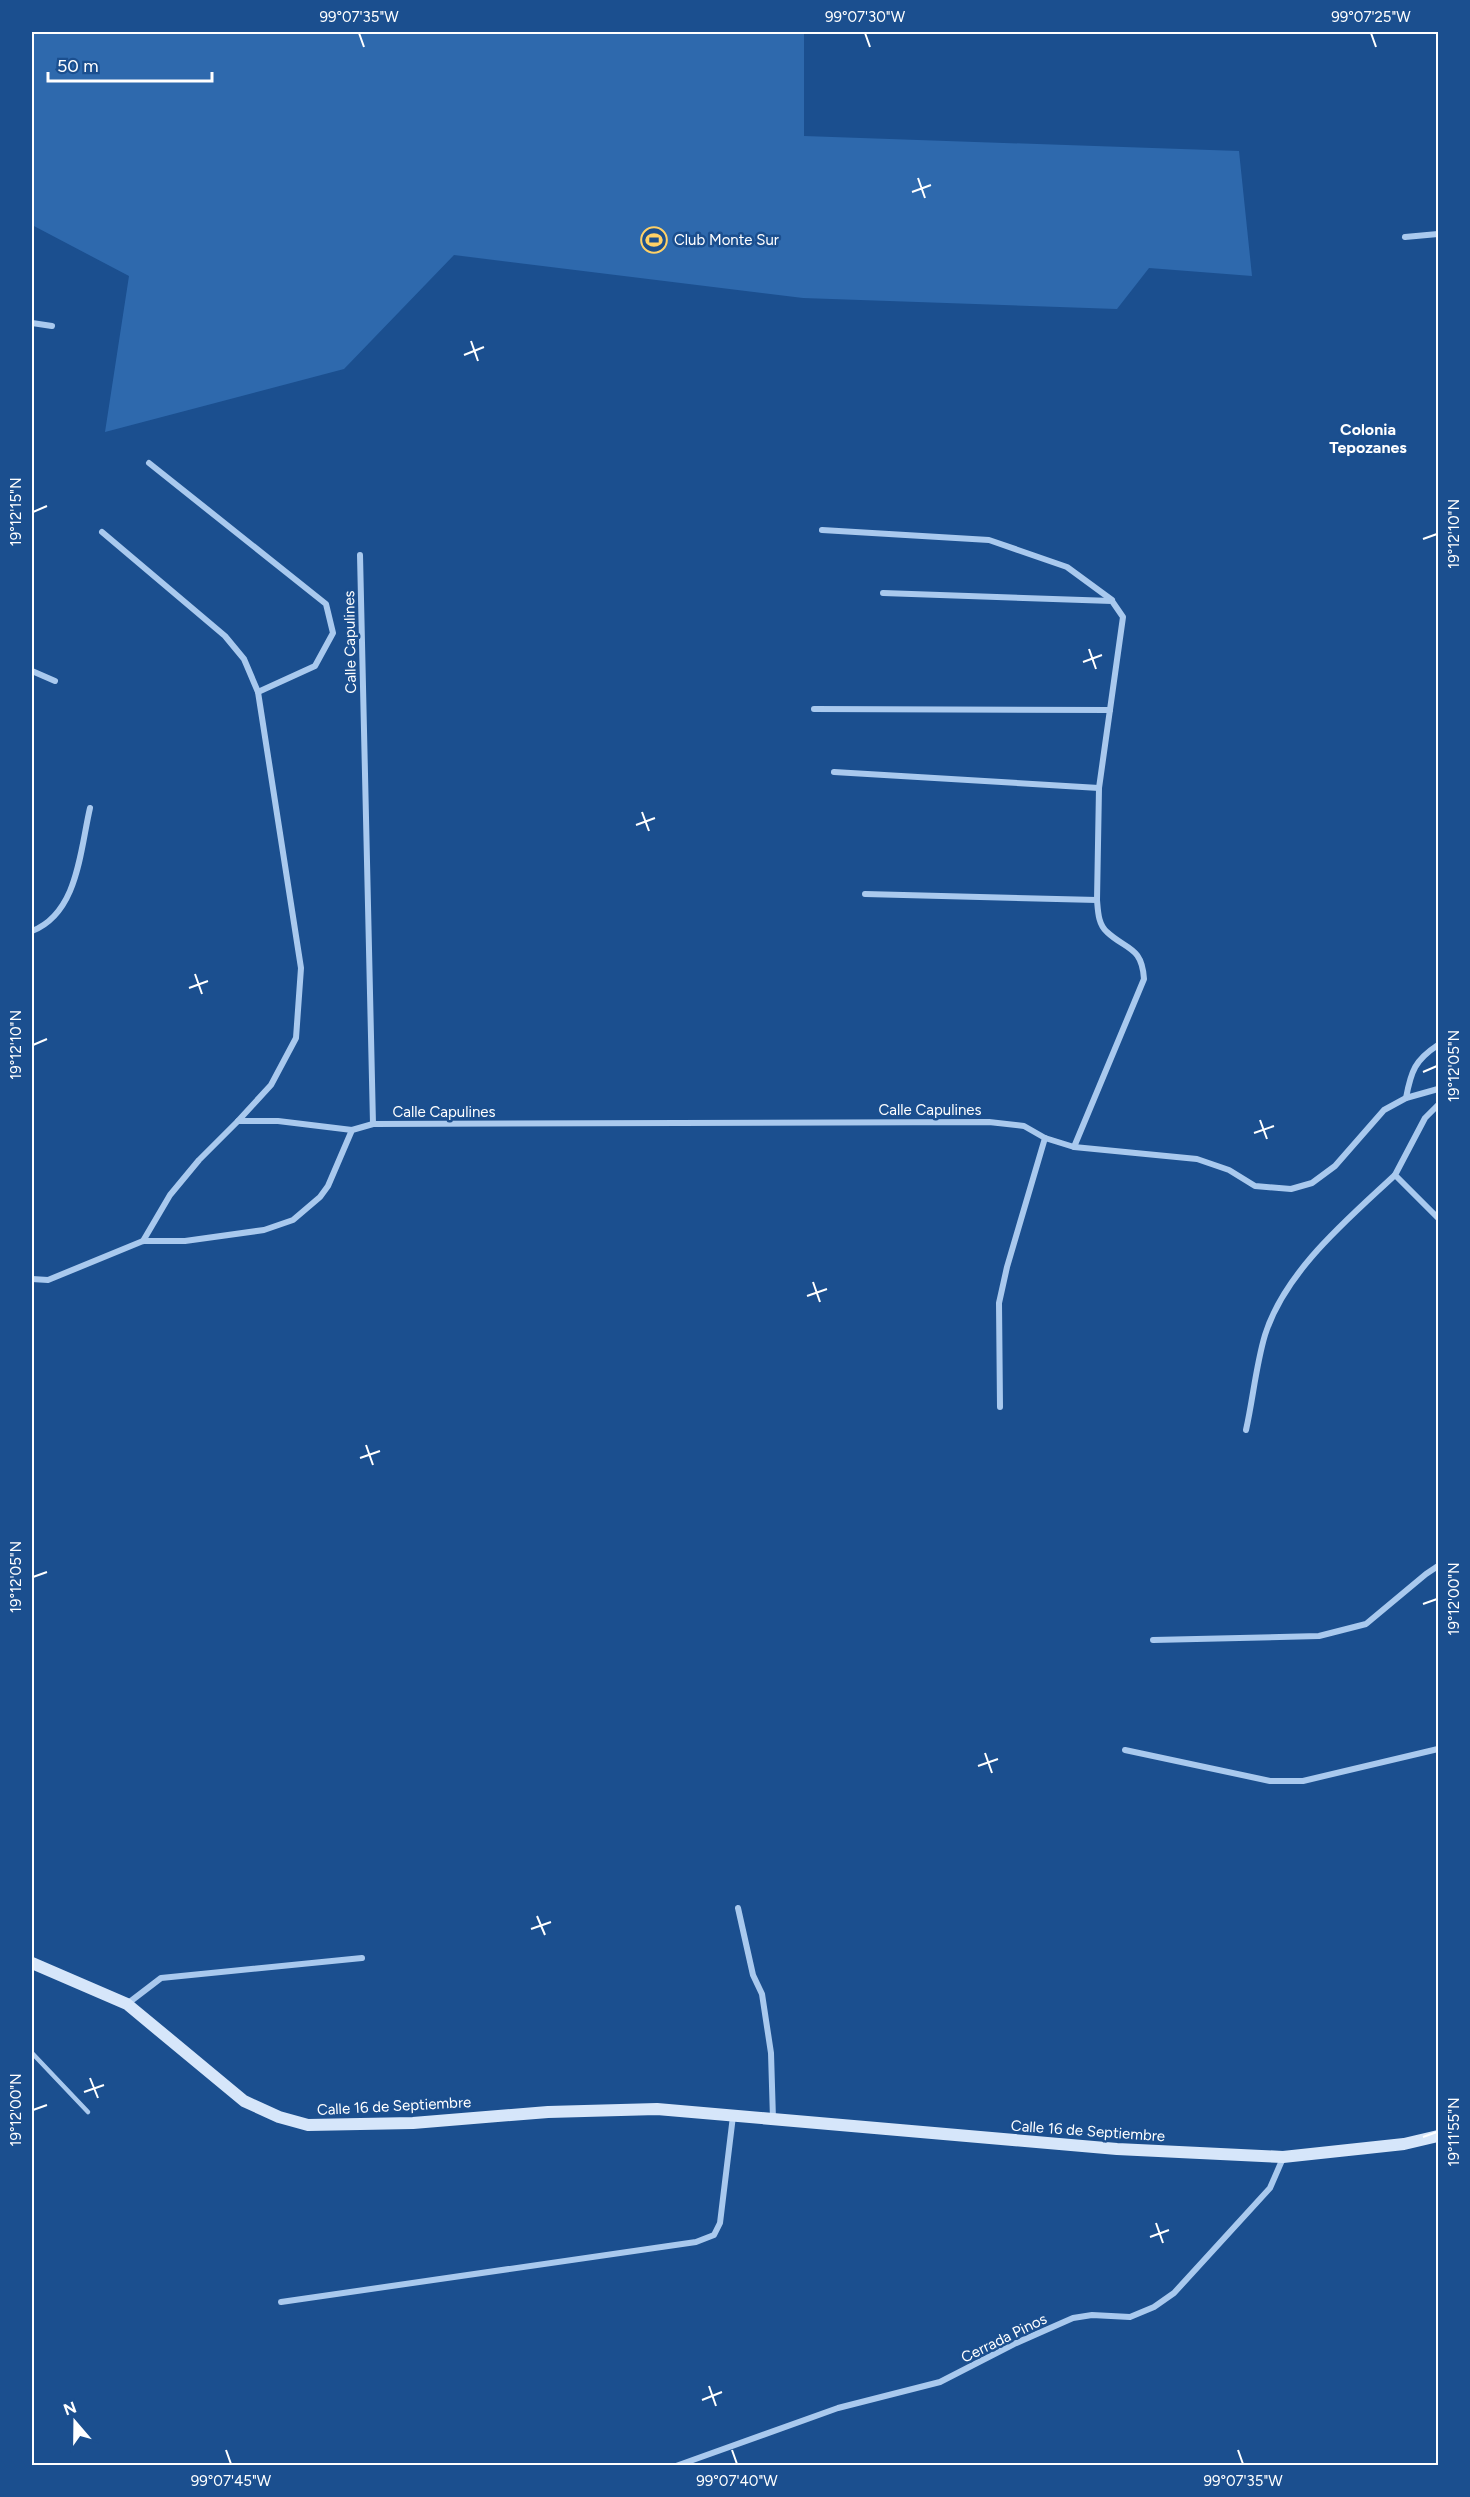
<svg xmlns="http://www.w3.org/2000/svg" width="1470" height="2497" font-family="Figtree,sans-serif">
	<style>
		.green { fill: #2e69ad }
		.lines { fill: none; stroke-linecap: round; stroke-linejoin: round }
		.lane { stroke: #a9c9ee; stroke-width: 4.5 }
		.street { stroke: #a9c9ee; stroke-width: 6 }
		.secondary { stroke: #d6e6fa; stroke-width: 12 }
		.ticks { fill: none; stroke: #fff; stroke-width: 2 }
		.labels { text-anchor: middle; stroke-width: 5; stroke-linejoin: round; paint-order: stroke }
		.poi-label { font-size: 15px; fill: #fff; stroke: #1b4f8f; text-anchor: start }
		.street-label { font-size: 15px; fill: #fff; stroke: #1b4f8f }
		.neighbourhood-label { font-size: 16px; font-weight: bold; fill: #fff; stroke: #1b4f8f }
		.neatline { fill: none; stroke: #fff; stroke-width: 2 }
		.ticks-label { font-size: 15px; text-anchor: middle; fill: #fff }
	</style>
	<rect width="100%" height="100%" fill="#1b4f8f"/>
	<path class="green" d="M32 32H804V136L1239 151 1252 276 1149 268 1117 309 803 298 454 255 344 369 105 432 129 276 32 225Z"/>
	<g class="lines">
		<path class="lane" d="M32 2053 88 2112"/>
		<g class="street">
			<path d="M1405 237 1438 234"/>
			<path d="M32 323 52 326"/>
			<path d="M149 463 326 604 333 633 315 666 258 692"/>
			<path d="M822 530 989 540 1067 567 1112 600"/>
			<path d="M102 532 225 636 244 659 258 692 301 968 296 1038 271 1085 238 1121"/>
			<path d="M360 555 373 1124"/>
			<path d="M883 593 1112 601 1123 617 1099 788 1097 900C1098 911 1098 924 1107 932 1126 950 1142 946 1144 979L1074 1147"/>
			<path d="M32 671 55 681"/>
			<path d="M814 709 1110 710"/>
			<path d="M834 772 1099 788"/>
			<path d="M865 894 1097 900"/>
			<path d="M32 931C78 913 80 851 90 808"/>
			<path d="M1406 1098C1411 1071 1415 1060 1438 1045"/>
			<path d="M1438 1105 1425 1118 1395 1175 1438 1218"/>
			<path d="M143 1241 170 1195 199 1160 238 1121H278L352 1130"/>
			<path d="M32 1279 48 1280 143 1241H185L264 1230 293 1220 320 1197 328 1186 352 1130 373 1124 989 1122 1024 1126 1045 1138 1074 1147 1197 1159 1229 1170 1255 1186 1291 1189 1312 1183 1335 1166 1384 1110 1406 1098 1438 1089"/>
			<path d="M1000 1407 999 1303 1007 1267 1045 1138"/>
			<path d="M1246 1430C1253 1399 1256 1365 1265 1335 1285 1271 1348 1219 1395 1175"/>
			<path d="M1153 1640 1319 1636 1366 1624 1426 1574 1438 1566"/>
			<path d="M1125 1750 1270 1781H1303L1438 1749"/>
			<path d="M738 1908 753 1975 762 1994 771 2053 773 2119"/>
			<path d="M127 2004 161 1978 362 1958"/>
			<path d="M281 2302 696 2242 714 2235 720 2223 733 2116"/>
			<path d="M676 2466 838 2408 940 2382 1014 2344 1073 2318 1092 2315 1130 2317 1154 2307 1174 2293 1270 2188 1283 2158"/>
		</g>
		<path class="secondary" d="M32 1963 127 2004 244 2101 279 2117 308 2125 413 2123 548 2112 657 2109 1117 2149 1283 2157 1404 2144 1438 2136"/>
	</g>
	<path class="ticks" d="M359 33 364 47M865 33 870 47M1371 33 1376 47M918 178 925 198M912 192 931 185M471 341 478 361M464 355 484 347M33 512 47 506M1423 539 1437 534M1089 649 1096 669M1083 662 1102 655M642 812 649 831M636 825 655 818M195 974 202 994M189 988 208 981M33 1045 47 1039M1423 1072 1437 1066M1260 1120 1267 1139M1254 1133 1274 1126M813 1282 820 1302M807 1296 827 1289M366 1445 373 1465M360 1458 380 1451M33 1577 47 1572M1423 1604 1437 1599M985 1753 992 1773M978 1766 998 1759M537 1916 545 1935M531 1929 551 1922M90 2078 98 2098M84 2092 104 2085M33 2110 47 2105M1423 2137 1437 2132M1156 2223 1163 2243M1150 2237 1169 2230M709 2386 716 2406M702 2400 722 2392M226 2450 231 2464M732 2450 737 2464M1238 2450 1243 2464"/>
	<defs>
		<g id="stadium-ring" transform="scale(1.35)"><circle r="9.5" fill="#1b4f8f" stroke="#ffd166" stroke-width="1.5"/><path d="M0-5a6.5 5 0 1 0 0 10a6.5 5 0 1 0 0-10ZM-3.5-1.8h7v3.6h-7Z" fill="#ffd166"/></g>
	</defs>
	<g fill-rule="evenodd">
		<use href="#stadium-ring" x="654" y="240"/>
	</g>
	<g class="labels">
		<g class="poi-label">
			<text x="674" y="245">Club Monte Sur</text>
		</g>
		<g class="street-label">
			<text transform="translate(350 642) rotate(-91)" y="5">Calle Capulines</text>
			<text x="930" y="1115">Calle Capulines</text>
			<text x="444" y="1117">Calle Capulines</text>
			<text transform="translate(394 2106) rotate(-3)" y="5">Calle 16 de Septiembre</text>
			<text transform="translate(1088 2131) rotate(4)" y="5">Calle 16 de Septiembre</text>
			<text transform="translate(1004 2338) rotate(-26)" y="5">Cerrada Pinos</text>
		</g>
		<g class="neighbourhood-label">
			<text x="1368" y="435">Colonia<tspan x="1368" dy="18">Tepozanes</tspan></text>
		</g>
	</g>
	<rect width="1470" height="2497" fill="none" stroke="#1b4f8f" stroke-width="66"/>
	<g transform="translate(75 2422) rotate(340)" stroke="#1b4f8f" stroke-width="4.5" paint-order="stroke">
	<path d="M0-4.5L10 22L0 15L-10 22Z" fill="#ffffff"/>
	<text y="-9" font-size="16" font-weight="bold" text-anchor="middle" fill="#ffffff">N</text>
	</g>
	<path d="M48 72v9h164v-9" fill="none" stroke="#ffffff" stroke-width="3"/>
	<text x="57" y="72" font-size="18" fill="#ffffff" stroke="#1b4f8f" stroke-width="4.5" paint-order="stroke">50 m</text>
	<rect x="33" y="33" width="1404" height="2431" class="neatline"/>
	<g class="ticks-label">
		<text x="359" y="22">99°07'35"W</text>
		<text x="865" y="22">99°07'30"W</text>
		<text x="1371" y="22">99°07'25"W</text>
		<text transform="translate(16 512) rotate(-90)" y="5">19°12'15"N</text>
		<text transform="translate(1454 534) rotate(-90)" y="5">19°12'10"N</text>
		<text transform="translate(16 1045) rotate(-90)" y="5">19°12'10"N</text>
		<text transform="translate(1454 1066) rotate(-90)" y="5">19°12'05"N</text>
		<text transform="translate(16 1577) rotate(-90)" y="5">19°12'05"N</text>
		<text transform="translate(1454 1599) rotate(-90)" y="5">19°12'00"N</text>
		<text transform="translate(16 2110) rotate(-90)" y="5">19°12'00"N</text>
		<text transform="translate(1454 2132) rotate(-90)" y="5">19°11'55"N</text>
		<text x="231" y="2486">99°07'45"W</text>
		<text x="737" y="2486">99°07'40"W</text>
		<text x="1243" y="2486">99°07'35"W</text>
	</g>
</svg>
